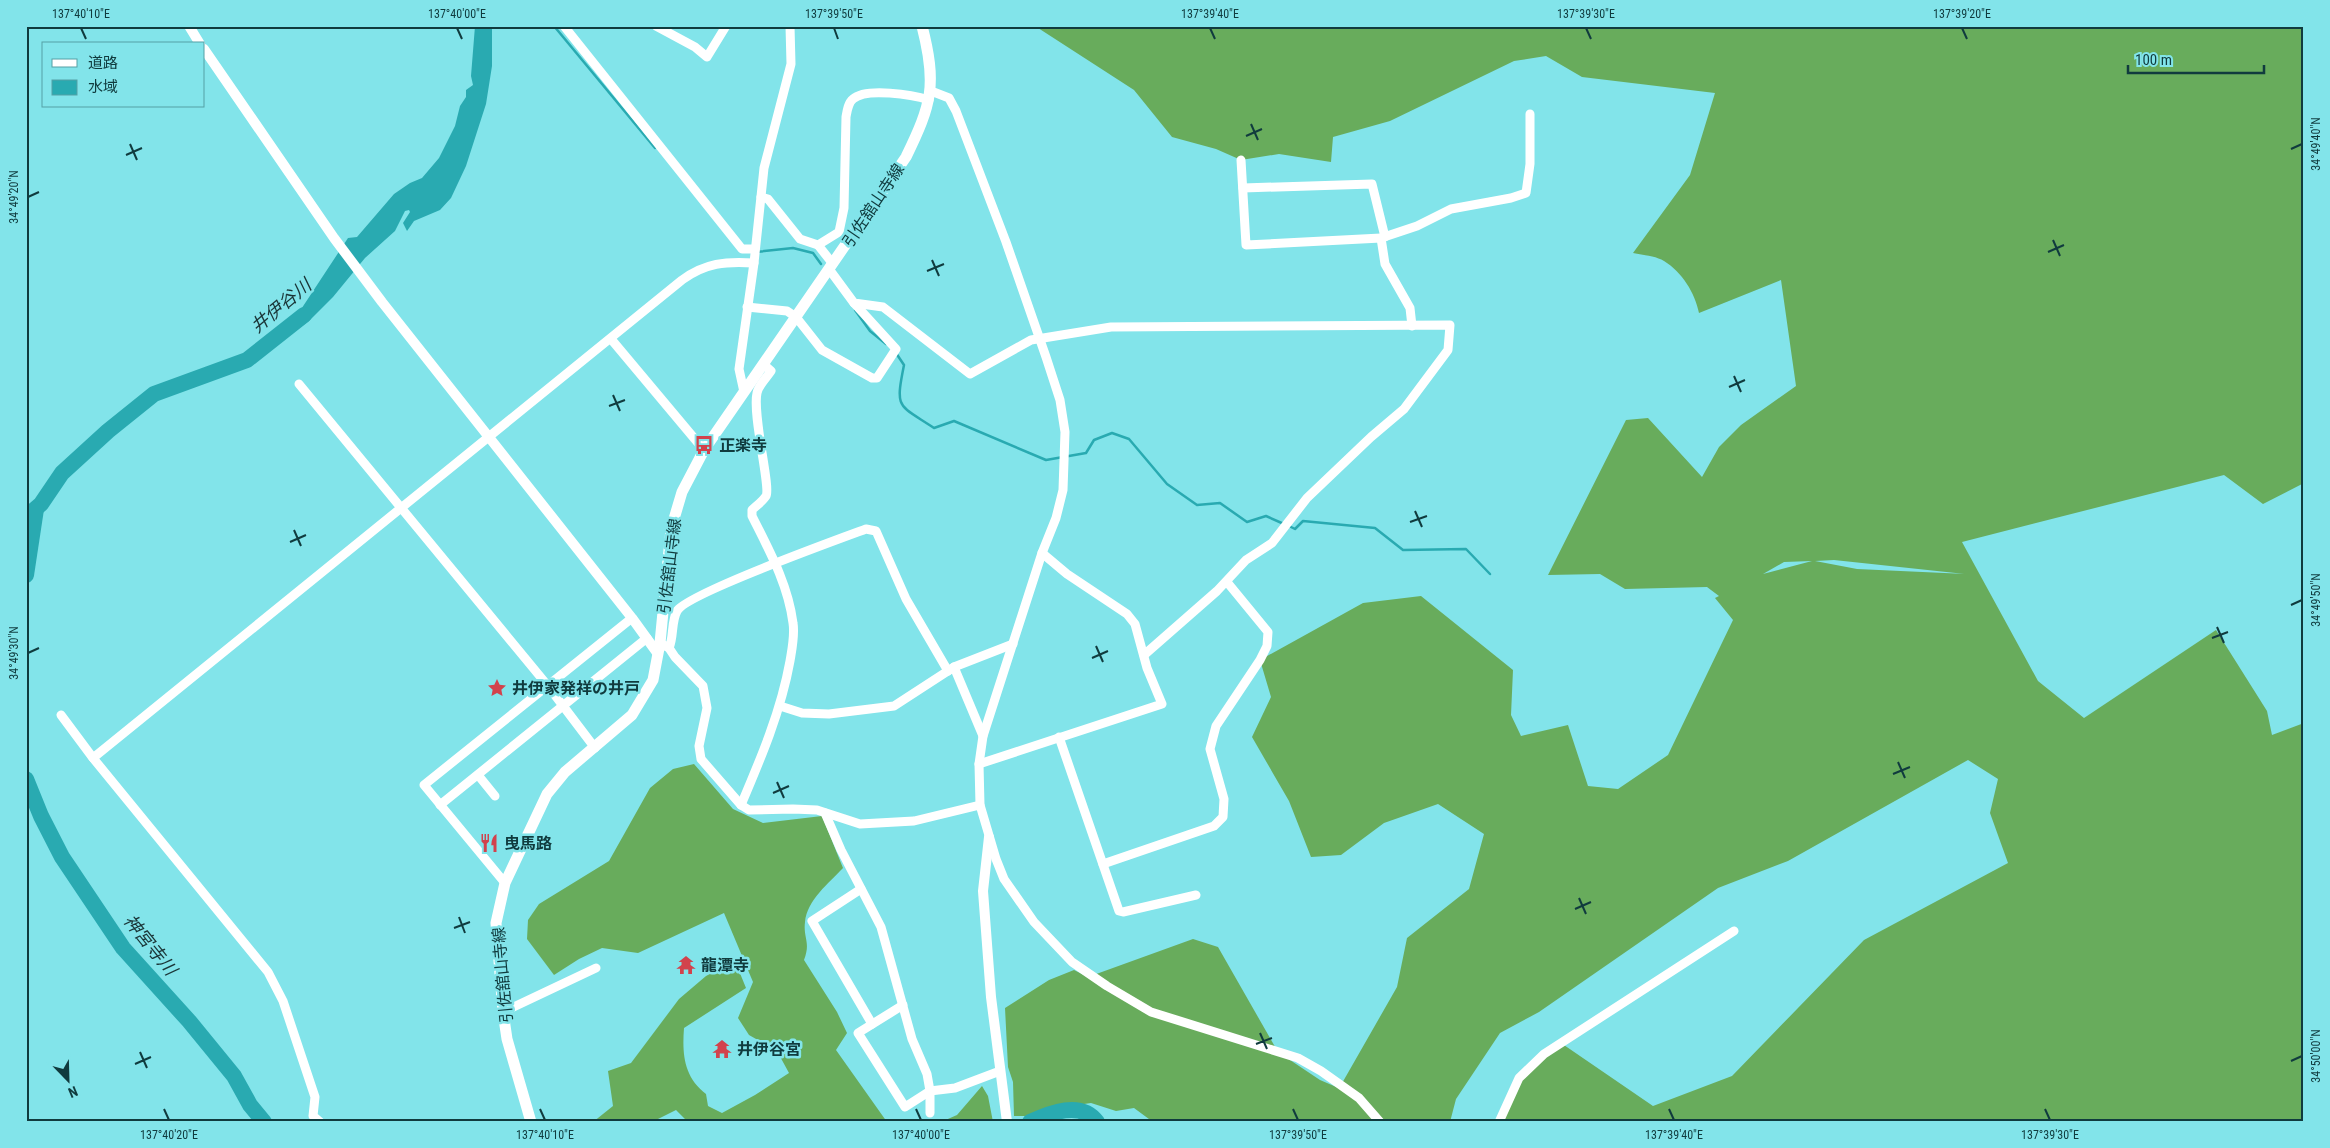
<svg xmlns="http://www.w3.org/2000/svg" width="2330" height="1148" font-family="'Roboto Condensed','Noto Sans JP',sans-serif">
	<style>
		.forest { fill: #68ac5c; fill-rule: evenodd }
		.water { fill: #29aab1 }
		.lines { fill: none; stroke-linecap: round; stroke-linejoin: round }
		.stream { stroke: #29aab1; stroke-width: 2.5 }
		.river { stroke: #29aab1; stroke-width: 16 }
		.minor { stroke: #fff; stroke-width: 9 }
		.tertiary { stroke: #fff; stroke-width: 10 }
		.secondary { stroke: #fff; stroke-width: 11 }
		.ticks { fill: none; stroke: #103b3e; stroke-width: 2 }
		.labels { text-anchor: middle; stroke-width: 5; stroke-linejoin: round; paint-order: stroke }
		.street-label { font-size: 16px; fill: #103b3e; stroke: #82e4ea }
		.poi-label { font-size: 16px; font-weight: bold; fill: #103b3e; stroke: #82e4ea; text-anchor: start }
		.water-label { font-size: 18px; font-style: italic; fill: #1a3436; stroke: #82e4ea }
		.neatline { fill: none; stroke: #103b3e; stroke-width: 2 }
		.ticks-label { font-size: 12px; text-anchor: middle; fill: #103b3e }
	</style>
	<rect width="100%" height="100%" fill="#82e4ea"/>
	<g class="forest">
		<path d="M1035 26H2304V483L2263 504 2224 475 1962 542 2038 681 2084 718 2216 630 2267 711 2272 735 2304 723V1122H1499L1519 1078 1561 1043 1653 1106 1732 1076 1864 940 2008 863 1990 813 1998 779 1968 760 1788 861 1718 888 1539 1012 1500 1033 1456 1099 1450 1122H1153L1134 1108 1116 1111 1091 1103 1063 1107 1043 1116H1014L1013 1082 1008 1067 1005 1008 1049 980 1074 970 1088 977 1193 939 1218 947 1278 1052 1320 1080 1348 1092 1341 1085 1397 987 1407 938 1469 889 1484 834 1438 804 1384 823 1341 855 1311 857 1289 801 1252 737 1271 697 1260 660 1363 603 1421 596 1513 670 1511 715 1521 736 1568 725 1588 786 1618 789 1668 755 1733 620 1715 598 1719 596 1707 587 1625 589 1600 574 1548 575 1626 420 1648 418 1702 477 1719 447 1741 425 1796 386 1781 280 1699 313C1695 293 1682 272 1664 261 1656 256 1643 255 1633 253L1690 175 1715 93 1582 77 1546 56 1514 61 1390 121 1333 137 1331 162 1279 154 1241 160 1216 149 1172 137 1134 90ZM1834 560 1965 574H1966L1857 569 1815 561ZM1812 561 1763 574 1784 562Z"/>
		<path d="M694 764 733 809 763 823 822 816 843 868C829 883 807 900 805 922 803 938 811 942 804 960L837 1012 847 1033 836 1050 887 1122H688L676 1110 652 1122H593L613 1106 608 1071 631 1063 679 999 706 976 735 961 746 988 684 1028C682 1055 684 1077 706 1094L708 1106 722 1113 755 1095 789 1073 777 1051 749 1035 738 1018 753 982 724 913 638 953 602 948 579 959 554 975 527 939 528 920 539 904 609 861 650 788 673 769Z"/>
		<path d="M982 1086 988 1096 993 1122H941L957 1115Z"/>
	</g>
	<path class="water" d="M475 26H492V66L486 104 466 166 451 198 440 210 414 221 407 231 403 223 410 212 409 210 405 211 395 231 365 258 333 297 309 321 291 334 284 326 294 320 348 238 357 237 394 194 410 183 422 178 439 158 455 126 460 106 466 97V90L473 85 471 76Z"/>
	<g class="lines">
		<g class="stream">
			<path d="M554 26 655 148"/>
			<path d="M756 252 793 248 813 253 821 264"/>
			<path d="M855 310 870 331 886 344"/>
			<path d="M896 353 904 365C895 410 898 404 934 428L954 421 1046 460 1086 453 1094 440 1112 433 1129 439 1167 484 1197 505 1220 503 1247 522 1266 516 1284 524"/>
			<path d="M1289 526 1295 529 1303 521 1375 528 1403 550 1466 549 1490 574"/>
		</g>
		<g class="river">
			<path d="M26 517 41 504 62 473 108 431 154 394 247 360 304 315"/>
			<path d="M26 575 36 509"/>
			<path d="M26 779 41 816 62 857 123 948 189 1021 234 1076 250 1105 264 1122"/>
			<path d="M1030 1122C1050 1113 1081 1100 1097 1122"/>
		</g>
		<g class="minor">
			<path d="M564 26 742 249H754"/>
			<path d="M656 26 695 47 707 57 726 26"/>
			<path d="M931 91 949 98 956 111 1006 242 1046 357 1060 400 1065 432 1063 490 1056 518 1042 553 983 736 979 764 980 805 996 859 1004 879 1034 922 1072 962 1107 986 1151 1012 1298 1058 1321 1071 1359 1098 1380 1122"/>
			<path d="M1241 160 1246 245 1381 238"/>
			<path d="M1243 188 1372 184 1385 237"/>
			<path d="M761 197 768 199 800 239 818 245"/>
			<path d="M833 264 818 245 839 232 844 208 846 117C847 111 848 103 853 99 866 87 913 95 929 100"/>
			<path d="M829 269 854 303 883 307 970 374 1031 340 1111 327 1450 325 1448 350 1404 409 1371 437 1307 498 1272 543 1246 560 1217 591 1144 655"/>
			<path d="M747 307 787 311 796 317 822 350 872 378H877L896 349 854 303"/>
			<path d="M1412 326 1410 308 1385 264 1381 238 1417 226 1451 209 1511 198 1526 193 1530 164V114"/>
			<path d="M611 339 704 450"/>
			<path d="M299 384 548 686 595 748"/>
			<path d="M744 392 739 369 754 263 764 168 791 64 790 26"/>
			<path d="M660 643 669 648 675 657 703 686 707 708 699 746 701 759 741 805 749 810 793 809 817 810 860 824 914 821 980 805"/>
			<path d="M669 648C674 637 671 622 677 611 686 594 839 539 866 529L876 531 906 599 948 671"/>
			<path d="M954 667 983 736"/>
			<path d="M780 706 802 713 829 714 894 706 954 667 1013 644"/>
			<path d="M61 715 93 758 268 972 283 1001 315 1097 313 1116 320 1122"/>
			<path d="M1059 737 1119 911 1123 912 1196 895"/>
			<path d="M93 758 682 280C705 263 726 261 754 263"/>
			<path d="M979 764 1162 704 1147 668 1135 624 1127 614 1067 574 1042 553"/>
			<path d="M478 775 495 796"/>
			<path d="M440 805 647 638"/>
			<path d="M741 805C761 758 781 711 790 661 792 649 795 635 793 623 788 584 769 550 752 516V510C756 506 763 501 766 496 771 487 752 415 757 393 758 386 767 377 771 371L763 364"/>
			<path d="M825 813 841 850 881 927 912 1039 927 1074 930 1091V1113"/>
			<path d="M1103 864 1214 826 1223 817 1224 799 1210 749 1216 726 1260 660 1267 646 1268 632 1227 582"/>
			<path d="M505 883 424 785 632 618"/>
			<path d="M861 889 812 921 872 1024"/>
			<path d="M903 1005 858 1033 905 1107 930 1091 955 1088 1000 1071"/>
			<path d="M503 1012 596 968"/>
			<path d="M1499 1122 1519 1078 1544 1054 1734 931"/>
		</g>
		<g class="tertiary">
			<path d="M189 26 200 44"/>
			<path d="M204 49 334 238 382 302 632 618 658 654"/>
			<path d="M989 837 983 891 991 997 1007 1122"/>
		</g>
		<path class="secondary" d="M531 1122 507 1039 503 1012 496 923 505 883 547 794 565 772 632 715 653 680 660 643 671 529 682 492 704 450 906 157C932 104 937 84 922 26"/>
	</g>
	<path class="ticks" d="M81 28 86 39M457 28 462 39M834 28 838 39M1210 28 1215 39M1586 28 1591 39M1962 28 1967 39M1251 124 1258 140M1246 136 1262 129M130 144 137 160M2291 149 2302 144M126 155 142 148M28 197 39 192M2053 240 2060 256M2048 252 2064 245M932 260 939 276M927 271 944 264M1734 376 1741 392M1729 387 1745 380M613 395 620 411M609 406 625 400M1415 511 1422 527M1410 522 1427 516M294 530 301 546M290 542 306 535M2291 605 2302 600M2217 627 2224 643M2212 638 2228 632M1096 646 1103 662M28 653 39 648M1092 658 1108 651M1898 762 1905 778M1893 774 1910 767M777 782 784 798M773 793 789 786M1579 898 1586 914M1575 909 1591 902M459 917 465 933M454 928 470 922M1260 1033 1267 1049M1256 1044 1272 1038M140 1052 147 1068M2291 1061 2302 1056M135 1064 151 1057M164 1109 169 1120M540 1109 545 1120M916 1109 921 1120M1293 1109 1298 1120M1669 1109 1674 1120M2045 1109 2050 1120"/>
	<defs>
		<g id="bus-bare" transform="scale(1.5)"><path d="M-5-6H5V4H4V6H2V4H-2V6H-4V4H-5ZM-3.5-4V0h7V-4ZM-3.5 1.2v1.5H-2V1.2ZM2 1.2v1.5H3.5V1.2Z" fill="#d2424c" stroke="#82e4ea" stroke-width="2.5" paint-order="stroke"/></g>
		<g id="sight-bare" transform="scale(1.5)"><path d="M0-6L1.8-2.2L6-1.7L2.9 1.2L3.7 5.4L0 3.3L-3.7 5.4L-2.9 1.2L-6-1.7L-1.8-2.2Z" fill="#d2424c" stroke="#82e4ea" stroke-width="2.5" paint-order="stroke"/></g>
		<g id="restaurant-bare" transform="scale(1.5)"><path d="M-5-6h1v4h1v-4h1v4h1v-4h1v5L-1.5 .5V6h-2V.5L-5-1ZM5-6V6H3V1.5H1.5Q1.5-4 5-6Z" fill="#d2424c" stroke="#82e4ea" stroke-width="2.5" paint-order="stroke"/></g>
		<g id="temple-bare" transform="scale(1.5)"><path d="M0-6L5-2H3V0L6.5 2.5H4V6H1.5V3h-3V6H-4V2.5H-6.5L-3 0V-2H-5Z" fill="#d2424c" stroke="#82e4ea" stroke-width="2.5" paint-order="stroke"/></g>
	</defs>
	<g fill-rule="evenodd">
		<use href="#bus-bare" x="704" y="445"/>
		<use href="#sight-bare" x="497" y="688"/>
		<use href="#restaurant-bare" x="489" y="843"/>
		<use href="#temple-bare" x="686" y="965"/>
		<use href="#temple-bare" x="722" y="1049"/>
	</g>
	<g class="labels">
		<g class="street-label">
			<text transform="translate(873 205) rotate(-56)" y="6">引佐舘山寺線</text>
			<text transform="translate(669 566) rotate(-83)" y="6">引佐舘山寺線</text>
			<text transform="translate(502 975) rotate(-95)" y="6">引佐舘山寺線</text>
		</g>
		<g class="poi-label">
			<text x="719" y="451">正楽寺</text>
			<text x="512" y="694">井伊家発祥の井戸</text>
			<text x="504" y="849">曳馬路</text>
			<text x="701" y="971">龍潭寺</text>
			<text x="737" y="1055">井伊谷宮</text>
		</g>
		<g class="water-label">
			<text transform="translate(281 306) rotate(-40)" y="6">井伊谷川</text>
			<text transform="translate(150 945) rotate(51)" y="6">神宮寺川</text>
		</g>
	</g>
	<rect width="2330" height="1148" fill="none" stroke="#82e4ea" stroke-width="55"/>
	<rect x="42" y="42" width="162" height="65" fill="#82e4ea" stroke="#54a0a5"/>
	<rect x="52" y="59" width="25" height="8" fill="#ffffff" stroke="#54a0a5"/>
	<text x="88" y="68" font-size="15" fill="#103b3e">道路</text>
	<rect x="52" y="80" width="25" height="15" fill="#29aab1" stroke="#54a0a5"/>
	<text x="88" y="92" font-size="15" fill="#103b3e">水域</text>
	<g transform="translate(68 1080) rotate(157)" stroke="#82e4ea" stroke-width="4" paint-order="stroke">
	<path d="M0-4L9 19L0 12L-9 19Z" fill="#103b3e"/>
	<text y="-8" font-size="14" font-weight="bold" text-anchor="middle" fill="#103b3e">N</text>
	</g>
	<path d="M2128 65v8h136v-8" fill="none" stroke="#103b3e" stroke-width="2.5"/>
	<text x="2135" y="65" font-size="15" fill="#103b3e" stroke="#82e4ea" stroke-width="4" paint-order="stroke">100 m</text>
	<rect x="28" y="28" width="2274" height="1092" class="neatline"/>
	<g class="ticks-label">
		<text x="81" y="18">137°40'10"E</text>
		<text x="457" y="18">137°40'00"E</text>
		<text x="834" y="18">137°39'50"E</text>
		<text x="1210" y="18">137°39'40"E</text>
		<text x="1586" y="18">137°39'30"E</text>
		<text x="1962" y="18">137°39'20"E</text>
		<text transform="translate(2316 144) rotate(-90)" y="4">34°49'40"N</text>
		<text transform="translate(14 197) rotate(-90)" y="4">34°49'20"N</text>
		<text transform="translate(2316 600) rotate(-90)" y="4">34°49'50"N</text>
		<text transform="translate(14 653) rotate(-90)" y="4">34°49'30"N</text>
		<text transform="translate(2316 1056) rotate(-90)" y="4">34°50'00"N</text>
		<text x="169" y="1139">137°40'20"E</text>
		<text x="545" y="1139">137°40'10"E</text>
		<text x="921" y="1139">137°40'00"E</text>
		<text x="1298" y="1139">137°39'50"E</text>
		<text x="1674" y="1139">137°39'40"E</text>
		<text x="2050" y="1139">137°39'30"E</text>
	</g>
</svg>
